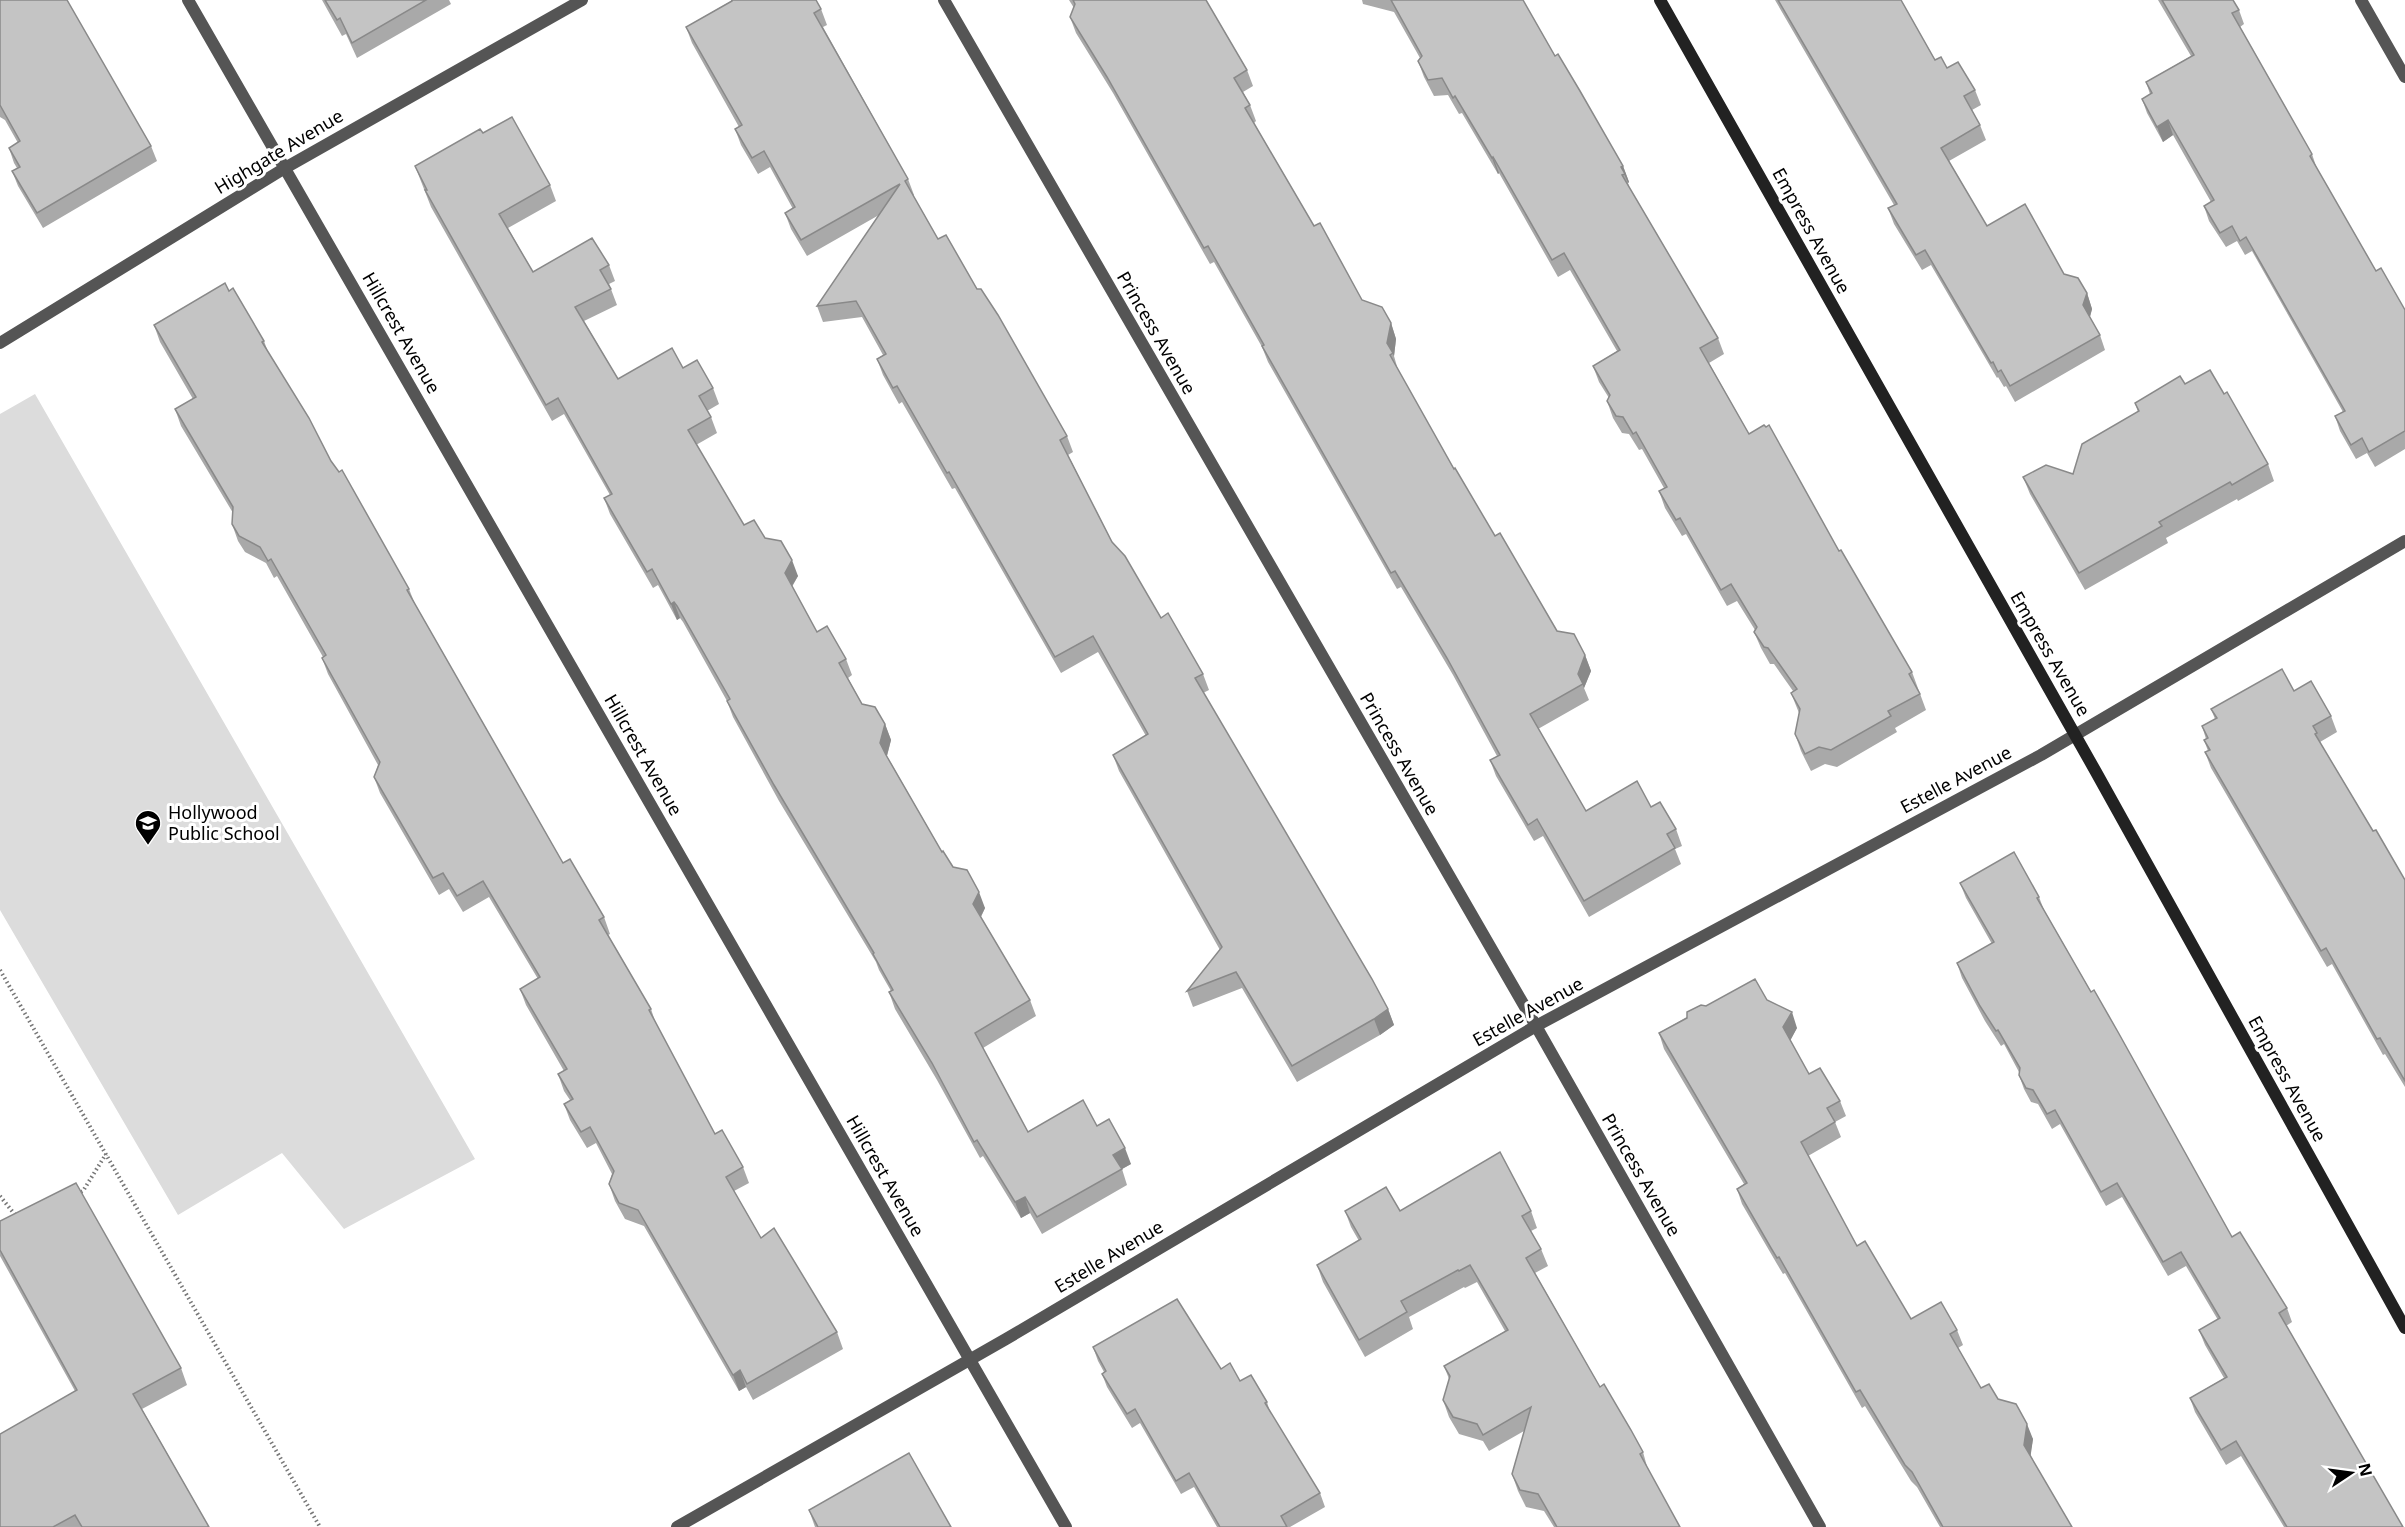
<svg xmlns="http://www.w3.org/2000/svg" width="2405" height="1527" font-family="'Noto Sans',sans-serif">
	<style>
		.green { fill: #dcdcdc }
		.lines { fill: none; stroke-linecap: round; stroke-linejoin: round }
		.path { stroke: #777; stroke-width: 4; stroke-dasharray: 1.5 3; stroke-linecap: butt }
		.street { stroke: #555; stroke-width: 12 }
		.secondary { stroke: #222; stroke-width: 12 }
		.wall { fill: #a9a9a9 }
		.shaded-wall { fill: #898989 }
		.building { fill: #c4c4c4; stroke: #898989; stroke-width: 1.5 }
		.labels { text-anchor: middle; stroke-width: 6; stroke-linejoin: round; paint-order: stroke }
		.street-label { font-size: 18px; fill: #000; stroke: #fff }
		.poi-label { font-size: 18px; fill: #000; stroke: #fff; text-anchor: start }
	</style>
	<rect width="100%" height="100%" fill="#fff"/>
	<path class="green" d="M35 394 475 1159 344 1229 282 1153 178 1215 0 910V414Z"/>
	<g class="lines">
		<g class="path">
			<path d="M0 970 320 1527"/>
			<path d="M77 1194 83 1191 106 1154"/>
			<path d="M0 1196 16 1216"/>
		</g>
		<g class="street">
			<path d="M188 0 1066 1527"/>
			<path d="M944 0 1536 1026 1820 1527"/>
			<path d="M2361 0 2405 77"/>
			<path d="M0 343 285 168 582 0"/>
			<path d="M677 1527 1006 1339 1536 1026 2041 755 2405 541"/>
		</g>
		<path class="secondary" d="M1660 0 2096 772 2405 1328"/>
	</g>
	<g class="wall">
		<path d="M0 0 151 146 157 161 43 228 18 186 12 171 17 168 14 163 9 148 18 143 5 120 0 117Z"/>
		<path d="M322 0H449L451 4 357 58 346 34 342 36Z"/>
		<path d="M731 0H816L821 9 827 25 823 27 908 179 914 195H913L938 239 977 289 1067 436 1073 452 1068 455 1112 542 1161 618 1203 674 1209 690 1203 693 1388 1009 1394 1025 1380 1035 1297 1082 1242 988 1193 1007 1187 991 1220 950 1119 771 1113 755 1146 736 1098 652 1061 673 955 488 952 489 902 402 899 404 883 375 877 359 883 355 862 317 823 322 817 306 879 215 807 256 791 229 785 213 793 209 770 167 758 174 741 145 735 129 739 127 692 43 686 27 731 1Z"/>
		<path d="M1069 0H1206L1247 70 1253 86 1243 92 1250 105 1256 121 1254 123 1314 226 1362 300 1391 323 1396 339 1394 356 1398 370 1454 469 1495 536 1557 631 1585 655 1591 671 1584 688 1589 700 1538 729 1586 811 1651 807 1676 829 1682 846 1675 849 1681 864 1589 917 1543 836 1534 841 1496 776 1490 760 1497 756 1453 675 1401 587 1397 589 1268 362 1262 347 1214 262 1210 264 1113 93 1076 33 1070 17 1074 8Z"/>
		<path d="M1362 0H1523L1555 56 1623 166 1629 182 1628 183 1629 187 1718 338 1724 354 1709 363 1749 434 1839 551 1912 672 1926 710 1895 728 1897 732 1837 767 1825 764 1811 771 1801 751 1795 734 1799 713 1791 693 1793 691 1774 664H1770L1761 648 1754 632 1755 630 1737 601 1727 606 1686 534 1682 536 1665 508 1659 491 1664 488 1642 449 1639 450 1629 434 1622 433 1613 418 1607 401 1609 398 1599 382 1593 366 1617 351 1570 270 1558 277 1499 173 1498 174 1462 113 1459 114 1448 95 1434 96 1424 77 1418 61 1420 58 1394 12 1363 4Z"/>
		<path d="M1775 0H1901L1935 60 1947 68 1975 90 1981 105 1972 110 1980 125 1986 140 1949 161 1987 226 2064 274 2087 293 2092 309 2090 317 2100 335 2105 350 2015 402 2006 386 2004 387 1998 377 1997 378 1931 265 1922 270 1894 224 1888 208 1894 205Z"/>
		<path d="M2158 0H2233L2239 10 2244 24 2240 27 2312 154 2317 169 2376 271 2405 310V449L2375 467 2367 453 2356 459 2340 431 2335 416 2343 412 2252 251 2245 255 2237 241 2226 247 2209 221 2204 206 2211 202 2173 135 2163 142 2147 113 2142 99 2150 94 2146 82 2191 56Z"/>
		<path d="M483 133 550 185 556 201 508 228 533 272 609 265 615 281 609 284 617 305 584 321 618 379 683 368 713 388 719 404 707 411 711 417 717 433 696 445 744 525 765 538 798 576 792 587 817 632 846 659 852 675 848 678 862 704 885 724 891 740 887 756 942 852 985 908 981 917 1030 1000 1036 1016 983 1048 1028 1132 1097 1126 1131 1164 1122 1169 1127 1185 1042 1234 1030 1213 1021 1218 983 1156 980 1158 937 1080 895 1009 889 992 891 991 879 970 876 962 779 801 733 717 727 701 683 622 680 618 677 620 658 585 653 588 610 514 604 498 610 495 564 414 552 421 431 207 415 166Z"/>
		<path d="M154 325 264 341 268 352 331 461 409 589 415 604 563 863 604 917 610 934 608 935 651 1009 656 1024 715 1134 743 1167 749 1183 734 1191 761 1238 837 1332 843 1349 753 1400 746 1387 739 1391 644 1226 625 1219 615 1201 609 1184 612 1174 596 1143 587 1148 570 1120 564 1104 570 1100 564 1091 558 1074 564 1071 526 1005 520 989 538 979 489 897 463 912 449 889 439 895 380 793 374 777 378 765 328 674 322 658 323 657 277 576 274 578 266 563 245 552 238 541 232 524 233 513 181 426 175 409 193 399 160 342Z"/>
		<path d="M2185 384 2224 394 2268 464 2274 481 2238 501 2237 499 2166 538 2168 543 2085 590 2030 494 2023 477 2073 474 2138 412 2135 403Z"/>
		<path d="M2294 691 2331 716 2337 732 2320 742 2321 744 2373 831 2405 880V1087L2385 1054 2383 1055 2332 964 2327 967 2211 768 2205 752 2208 751 2204 740 2206 739 2202 726 2215 719 2211 709Z"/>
		<path d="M1960 883 2039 897 2044 910 2232 1237 2287 1308 2292 1322 2286 1326 2403 1527H2284L2241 1456 2226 1465 2195 1412 2190 1398 2224 1378 2205 1345 2199 1330 2218 1320 2186 1266 2168 1276 2122 1197 2106 1206 2060 1124 2052 1129 2038 1104 2031 1102 2024 1089 2019 1075V1072L2004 1044 2001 1046 1985 1021 1962 978 1957 963 1992 944 1966 898Z"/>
		<path d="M1767 1000 1797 1028 1790 1040 1809 1074 1840 1101 1846 1116 1835 1122 1841 1137 1808 1156 1857 1246 1911 1319 1957 1330 1963 1345 1958 1348 1981 1388 1998 1399 2033 1439 2030 1456 2072 1527H1940L1917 1487 1911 1481 1865 1406 1862 1408 1785 1273 1783 1274 1777 1264 1742 1204 1737 1189 1744 1184 1664 1049 1659 1033 1706 1006Z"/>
		<path d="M1345 1211H1531L1537 1228 1531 1231 1541 1249 1548 1266 1535 1273 1600 1387 1643 1452 1648 1470 1680 1527H1554L1544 1511 1526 1507 1518 1491 1512 1474 1524 1431 1489 1451 1483 1441 1459 1434 1449 1417 1443 1400 1449 1379 1444 1366 1505 1331 1477 1282 1465 1288 1464 1287 1409 1317 1413 1329 1365 1357 1323 1282 1317 1265 1359 1241 1351 1227Z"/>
		<path d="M0 1221 181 1368 187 1385 142 1409 209 1527H0L75 1391 0 1256Z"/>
		<path d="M1093 1347 1221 1369 1240 1381 1267 1402 1270 1412 1320 1493 1325 1507 1290 1527H1217L1194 1487 1181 1494 1140 1423 1132 1428 1107 1387 1102 1374 1104 1372 1098 1361Z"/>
		<path d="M809 1510 951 1527H815Z"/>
	</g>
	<g class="shaded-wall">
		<path d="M2168 120 2173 135 2163 142 2157 127Z"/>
		<path d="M1493 157 1499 173 1498 174 1492 158Z"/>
		<path d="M1623 166 1629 182 1628 183 1621 167Z"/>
		<path d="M2087 293 2092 309 2089 320 2083 305Z"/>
		<path d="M1391 323 1396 339 1394 356 1387 343Z"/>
		<path d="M792 560 798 576 790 589 785 573Z"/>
		<path d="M674 602 680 618 677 620 671 604Z"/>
		<path d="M1585 655 1591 671 1584 688 1578 674Z"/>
		<path d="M885 724 891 740 886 759 880 743Z"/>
		<path d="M979 892 985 908 979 920 973 904Z"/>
		<path d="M1388 1009 1394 1025 1380 1035 1374 1019Z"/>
		<path d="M1792 1012 1797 1028 1789 1043 1783 1027Z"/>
		<path d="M1125 1148 1131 1164 1122 1169 1113 1155Z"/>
		<path d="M1025 1197 1030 1213 1021 1218 1015 1202Z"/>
		<path d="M740 1370 746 1387 739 1391 733 1375Z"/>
		<path d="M2027 1424 2033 1439 2030 1460 2024 1445Z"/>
	</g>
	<g class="building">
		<path d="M0 0H67L151 146 37 213 12 171 20 167 9 148 20 141 0 105Z"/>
		<path d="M325 0H426L352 43 340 18 337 20Z"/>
		<path d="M732 0H816L821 9 814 13 908 179 905 181 938 239 946 235 977 289H981L998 315 1067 436 1060 440 1112 542 1125 556 1161 618 1168 613 1203 674 1195 678 1372 979 1388 1009 1374 1019 1292 1066 1236 972 1187 991 1222 947 1113 755 1148 734 1093 636 1055 657 949 472 947 473 897 386 893 388 877 359 886 354 856 301 817 306 900 184 801 240 785 213 795 207 764 151 752 158 735 129 742 125 686 27 732 1Z"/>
		<path d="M1073 0H1206L1247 70 1234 78 1250 105 1245 108 1314 226 1320 223 1362 300 1382 307 1391 323 1387 343 1393 353 1390 355 1454 469 1455 468 1495 536 1500 533 1557 631 1574 634 1585 655 1578 674 1583 684 1530 714 1586 811 1637 781 1651 807 1660 802 1676 829 1667 834 1675 848 1584 901 1537 819 1528 825 1490 760 1500 755 1447 658 1395 571 1391 573 1262 346 1264 345 1208 246 1204 248 1107 77 1070 17 1075 4Z"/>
		<path d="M1391 0H1523L1555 56 1558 54 1580 91 1623 166 1621 167 1625 174 1622 175 1718 338 1700 348 1749 434 1764 425 1766 427 1769 425 1839 551 1841 550 1912 672 1909 674 1920 694 1888 711 1891 716 1831 750 1819 747 1805 754 1795 734 1800 709 1791 693 1797 689 1768 648 1764 647 1754 632 1757 627 1731 584 1721 590 1680 518 1676 520 1659 491 1667 487 1636 432 1633 434 1623 417 1616 416 1607 401 1610 395 1593 366 1620 350 1564 253 1552 260 1493 157 1492 158 1455 96 1453 98 1442 78 1428 80 1418 61 1422 56Z"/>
		<path d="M1778 0H1901L1935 60 1941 57 1947 68 1958 62 1975 90 1964 96 1980 125 1941 148 1987 226 2025 204 2064 274 2078 278 2087 293 2083 305 2100 335 2010 386 2001 370 1998 372 1993 362 1991 363 1925 250 1916 255 1888 208 1897 204Z"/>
		<path d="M2162 0H2233L2239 10 2232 13 2312 154 2310 156 2376 271 2381 268 2405 310V431L2369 452 2362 438 2351 445 2335 416 2345 411 2246 237 2240 241 2232 226 2220 233 2204 206 2214 200 2168 120 2157 127 2142 99 2152 93 2146 82 2194 55Z"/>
		<path d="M512 117 550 185 499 214 533 272 592 238 609 265 600 270 611 289 575 307 618 379 672 348 683 368 697 360 713 388 699 396 711 417 688 430 744 525 754 520 765 538 781 541 792 560 785 573 817 632 827 626 846 659 839 663 862 704 875 707 885 724 880 743 886 755 942 852 943 851 953 867 967 870 979 892 973 904 1030 1000 975 1033 1028 1132 1083 1100 1097 1126 1109 1119 1125 1148 1113 1155 1122 1169 1037 1217 1025 1197 1015 1202 977 1140 974 1142 932 1063 889 992 893 990 873 954 874 953 774 785 727 701 730 699 677 606 674 602 671 604 652 569 647 572 604 498 612 494 558 398 546 405 425 190H427L415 166 480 129 483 133Z"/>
		<path d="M225 283 229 291 233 288 264 341 262 342 309 418 331 461 339 472 342 470 409 589 407 590 563 863 570 859 604 917 599 920 651 1009 649 1010 715 1134 722 1130 743 1167 726 1177 761 1238 774 1228 837 1332 747 1384 740 1370 733 1375 638 1210 619 1203 609 1184 614 1171 590 1127 581 1132 564 1104 573 1099 558 1074 567 1069 520 989 540 977 483 881 457 896 443 873 433 878 374 777 380 762 322 658 326 655 271 559 268 561 260 547 239 536 232 524 233 507 175 409 196 397 154 325Z"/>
		<path d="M2210 370 2224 394 2227 392 2268 464 2232 485 2230 482 2159 522 2162 526 2079 573 2023 477 2046 465 2073 474 2082 444 2139 411 2135 403 2180 376 2185 384Z"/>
		<path d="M2282 669 2294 691 2311 681 2331 716 2313 726 2317 733 2315 734 2373 831 2376 830 2405 880V1081L2380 1038 2377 1039 2326 948 2321 951 2205 752 2210 750 2204 740 2208 738 2202 726 2217 718 2211 709Z"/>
		<path d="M2014 852 2039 897 2037 898 2091 992 2094 990 2118 1032 2232 1237 2240 1232 2287 1308 2279 1313 2403 1527H2287L2236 1441 2221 1450 2190 1398 2227 1377 2199 1330 2220 1318 2181 1252 2163 1262 2117 1183 2101 1192 2055 1110 2047 1114 2033 1090 2026 1088 2019 1075 2020 1068 1998 1030 1996 1031 1980 1006 1957 963 1994 942 1960 883Z"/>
		<path d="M1755 979 1767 1000 1792 1012 1783 1027 1809 1074 1820 1068 1840 1101 1827 1108 1835 1122 1801 1142 1857 1246 1865 1241 1911 1319 1941 1302 1957 1330 1950 1334 1981 1388 1989 1384 1998 1399 2016 1404 2027 1424 2024 1445 2072 1527H1943L1912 1472 1905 1465 1860 1390 1856 1392 1779 1257 1777 1258 1771 1248 1737 1189 1747 1183 1659 1033 1687 1018V1012L1701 1005 1706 1006Z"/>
		<path d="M1500 1152 1531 1211 1522 1216 1541 1249 1526 1258 1600 1387 1604 1384 1631 1430 1643 1452 1640 1454 1680 1527H1557L1538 1494 1520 1490 1512 1474 1531 1407 1483 1435 1477 1424 1453 1417 1443 1400 1450 1376 1444 1366 1508 1330 1470 1265 1459 1271 1458 1270 1401 1301 1407 1312 1359 1340 1317 1265 1361 1239 1345 1211 1386 1187 1400 1211Z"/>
		<path d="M76 1183 181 1368 133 1394 209 1527H82L75 1515 53 1527H0V1434L77 1390 0 1250V1221Z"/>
		<path d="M1177 1299 1221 1369 1230 1363 1240 1381 1251 1375 1267 1402 1265 1403 1320 1493 1281 1516 1287 1527H1220L1189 1473 1176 1481 1135 1409 1127 1414 1102 1374 1106 1371 1093 1347Z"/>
		<path d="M909 1453 951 1527H818L809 1510Z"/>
	</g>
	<defs>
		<g id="school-pin" transform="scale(1.35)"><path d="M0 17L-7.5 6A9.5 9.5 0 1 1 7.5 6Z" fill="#000" stroke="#fff"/><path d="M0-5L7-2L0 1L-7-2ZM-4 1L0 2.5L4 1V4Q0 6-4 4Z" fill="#fff"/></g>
	</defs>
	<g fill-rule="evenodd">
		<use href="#school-pin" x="148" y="823"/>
	</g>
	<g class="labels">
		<g class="street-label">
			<text transform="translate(279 152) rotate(-31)" y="6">Highgate Avenue</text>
			<text transform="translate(1811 231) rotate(61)" y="6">Empress Avenue</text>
			<text transform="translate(401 333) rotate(60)" y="6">Hillcrest Avenue</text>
			<text transform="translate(1156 333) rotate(60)" y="6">Princess Avenue</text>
			<text transform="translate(2050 654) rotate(60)" y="6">Empress Avenue</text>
			<text transform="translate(1399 754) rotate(60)" y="6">Princess Avenue</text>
			<text transform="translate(643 755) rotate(60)" y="6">Hillcrest Avenue</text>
			<text transform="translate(1956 780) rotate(-28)" y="6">Estelle Avenue</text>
			<text transform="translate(1528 1012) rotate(-29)" y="6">Estelle Avenue</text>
			<text transform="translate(2287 1079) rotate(61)" y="6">Empress Avenue</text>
			<text transform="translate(1641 1175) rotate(60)" y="6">Princess Avenue</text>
			<text transform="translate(885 1176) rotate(60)" y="6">Hillcrest Avenue</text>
			<text transform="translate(1109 1257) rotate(-31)" y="6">Estelle Avenue</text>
		</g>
		<g class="poi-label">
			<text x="168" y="819">Hollywood<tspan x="168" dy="21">Public School</tspan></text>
		</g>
	</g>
	<g transform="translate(2351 1473) rotate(77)" stroke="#ffffff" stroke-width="4.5" paint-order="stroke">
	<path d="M0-4.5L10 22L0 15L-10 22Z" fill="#000000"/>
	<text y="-9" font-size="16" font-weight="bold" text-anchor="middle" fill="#000000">N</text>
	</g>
</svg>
